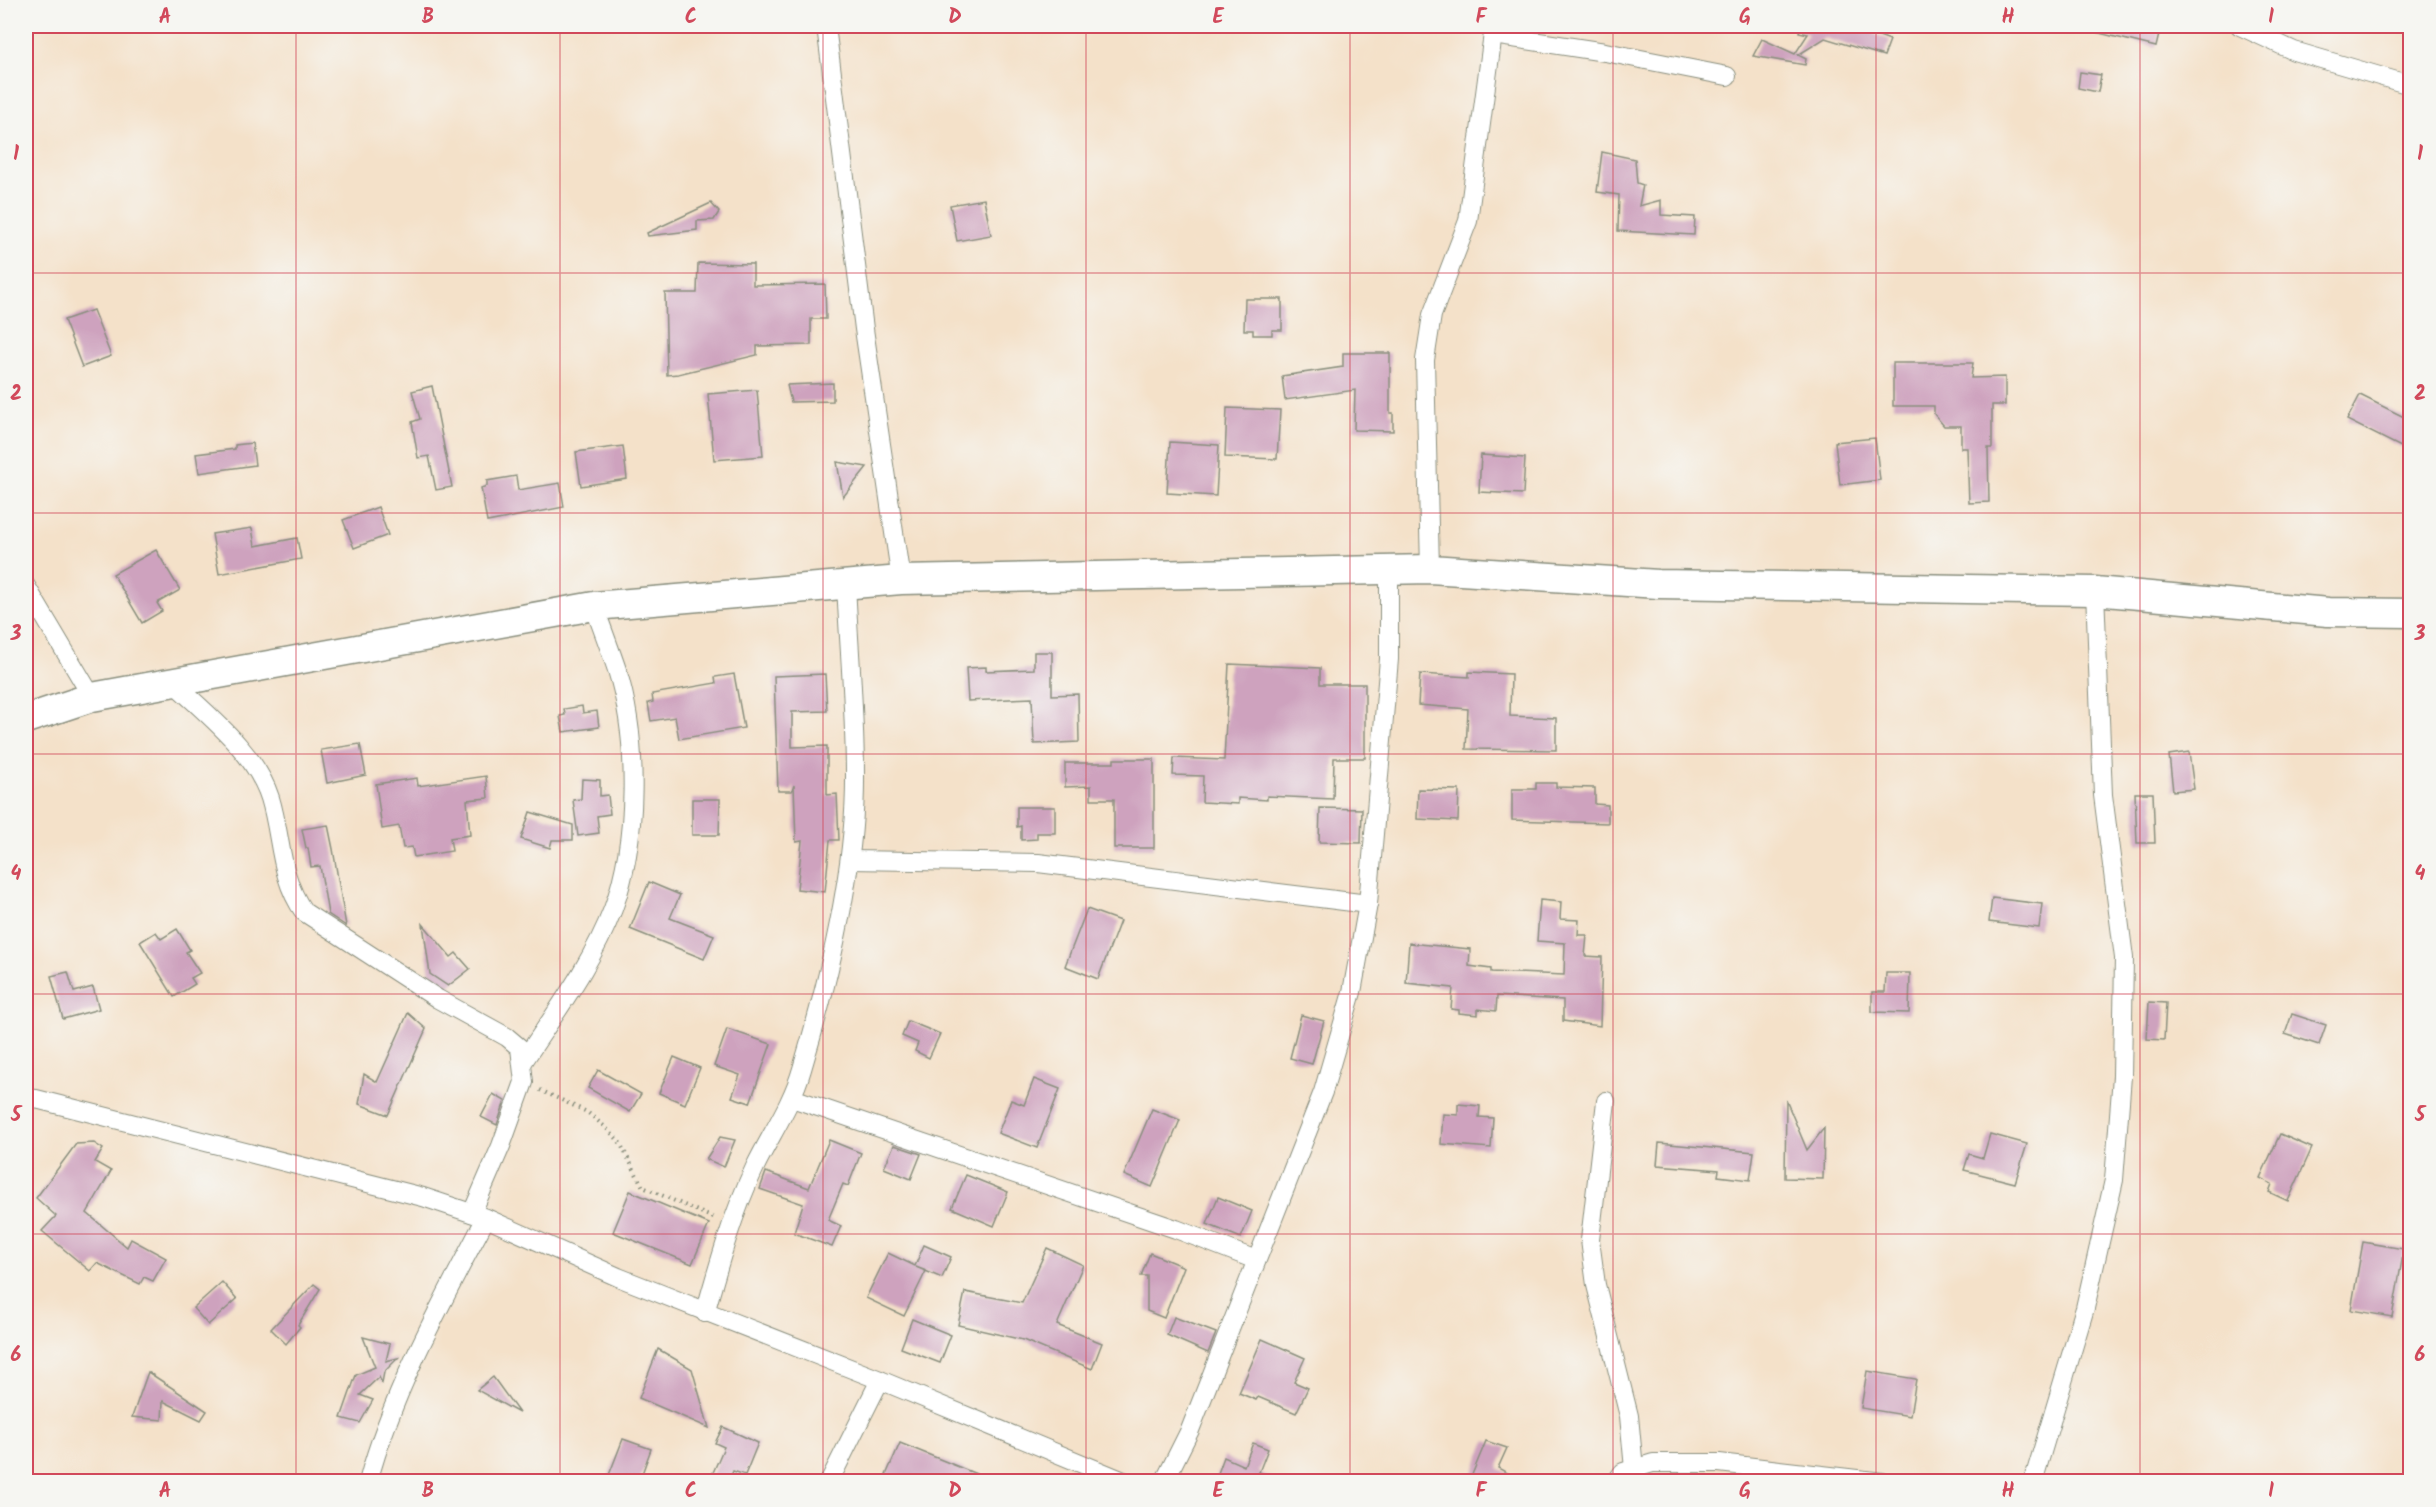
<svg xmlns="http://www.w3.org/2000/svg" width="2436" height="1507" font-family="Kalam,sans-serif">
	<style>
		.building { fill: #cea2be }
		.lines { fill: none; stroke-linecap: round; stroke-linejoin: round }
		.minor-casing { stroke: #8a8f7e; stroke-width: 20 }
		.trunk-casing { stroke: #8a8f7e; stroke-width: 31 }
		.path { stroke: #8a8f7e; stroke-width: 4; stroke-dasharray: 1.5 4.5; stroke-linecap: butt }
		.minor { stroke: #fff; stroke-width: 18 }
		.trunk { stroke: #fff; stroke-width: 28 }
		.grid { fill: none; stroke: #d1495b; stroke-width: 1.5; stroke-opacity: 0.55 }
		.neatline { fill: none; stroke: #d1495b; stroke-width: 2 }
		.grid-label { font-size: 20px; text-anchor: middle; font-weight: bold; fill: #d1495b }
	</style>
	<rect width="100%" height="100%" fill="#f6f6f2"/>
	<filter id="ink" filterUnits="userSpaceOnUse"><feTurbulence type="fractalNoise" baseFrequency=".0167" numOctaves="2"/><feDisplacementMap in="SourceGraphic" scale="12" xChannelSelector="R" yChannelSelector="G"/><feConvolveMatrix kernelMatrix="1 2 1 2 8 2 1 2 1" color-interpolation-filters="sRGB"/></filter>
	<filter id="wash" filterUnits="userSpaceOnUse"><feTurbulence type="fractalNoise" baseFrequency=".008" numOctaves="4" result="noise"/><feDisplacementMap in="SourceGraphic" scale="24" xChannelSelector="R" yChannelSelector="G"/><feGaussianBlur stdDeviation="1.35" result="paint"/><feColorMatrix in="noise" values="0 0 0 0 0 0 0 0 0 0 0 0 0 0 0 0 0 1.4 0 .05"/><feComposite in="paint" operator="in"/></filter>
	<g filter="url(#wash)">
		<rect width="100%" height="100%" fill="#f4e1c9"/>
		<g id="blocks">
			<g class="building">
				<path d="M1800 26H1877L1874 34 1890 40 1884 56 1825 38 1798 55 1806 59 1805 65 1753 56 1762 39 1795 54 1808 34 1799 32Z"/>
				<path d="M2096 26H2161L2156 47 2095 32Z"/>
				<path d="M2080 72 2101 75 2098 92 2078 88Z"/>
				<path d="M1602 152 1635 159 1637 183 1643 185 1639 206 1661 200V215L1695 217 1694 235 1618 231 1619 195 1597 192Z"/>
				<path d="M984 199 991 235 957 241 950 205Z"/>
				<path d="M711 203 719 212 714 220 697 221V230L648 236 647 233Z"/>
				<path d="M698 263 753 264V285L825 284 826 319H811V345L757 346V355L678 374 667 375 665 293H697Z"/>
				<path d="M1245 299H1282V330H1272V335H1253V330H1244Z"/>
				<path d="M93 310 111 356 82 367 64 320Z"/>
				<path d="M1343 353H1390V413H1393V431L1354 430 1355 390 1285 400 1282 376 1343 367Z"/>
				<path d="M1893 363H1973L1971 378 2005 377V405H1992V448H1988L1989 502 1969 503 1967 448H1961V426H1944L1934 414V406H1893Z"/>
				<path d="M833 383V401L791 402 787 385Z"/>
				<path d="M432 386 452 487 436 490 429 456 418 458 412 422 420 419 412 391Z"/>
				<path d="M757 390 763 456 714 460 708 394Z"/>
				<path d="M2360 395 2410 420V438L2405 449 2347 420Z"/>
				<path d="M1227 408 1280 410 1277 459 1225 457Z"/>
				<path d="M1875 438 1880 480 1840 485 1835 442Z"/>
				<path d="M1170 442 1219 445 1216 496 1167 493Z"/>
				<path d="M252 443 255 465 199 473 196 454 235 449V445Z"/>
				<path d="M623 446 627 479 581 486 576 452Z"/>
				<path d="M1481 455 1525 458 1523 494 1479 492Z"/>
				<path d="M837 462 867 467 843 497Z"/>
				<path d="M516 476 518 490 560 483 564 507 487 522 481 488 487 486V481Z"/>
				<path d="M378 507 388 535 354 548 343 520Z"/>
				<path d="M252 528 255 546 297 538 301 559 219 574 212 534Z"/>
				<path d="M156 550 180 590 157 603 162 611 142 623 113 574Z"/>
				<path d="M1034 652H1052V695L1078 694 1079 742 1034 744 1032 698 968 701 966 668 986 667V671L1034 669Z"/>
				<path d="M1229 664 1320 668V684H1365V758H1334L1333 799 1267 796V800L1238 798V804L1202 802 1203 776 1173 775 1174 758 1224 760Z"/>
				<path d="M1469 672 1511 674 1510 716 1556 718V750L1466 749 1468 709 1418 705 1420 674 1469 677Z"/>
				<path d="M734 674 744 728 679 739 675 717 651 721 648 703 653 702 652 694 716 683 715 677Z"/>
				<path d="M825 674 827 711 792 712V747L827 746V795L837 794 839 840H830L825 892 797 889 802 841 796 842 794 785 792 791H778L774 676Z"/>
				<path d="M582 706 583 713 597 711 599 727 563 732 560 716 565 715 564 709Z"/>
				<path d="M360 744 366 775 327 783 321 750Z"/>
				<path d="M2189 752 2194 789 2173 791 2169 755Z"/>
				<path d="M1114 759H1154V848H1114V799H1091V786L1065 787V763H1114Z"/>
				<path d="M486 776 488 798 467 800 470 835 450 838 452 851 414 857 412 847 403 848 399 826 382 829 376 784 417 778 418 786Z"/>
				<path d="M582 779 600 780V796L608 795 610 814 597 816 599 833 578 836 573 800 581 799Z"/>
				<path d="M1536 783H1556V787L1595 788V804L1608 805V823L1512 820V789H1536Z"/>
				<path d="M1418 789 1459 790 1458 821 1417 819Z"/>
				<path d="M2135 793H2153L2155 843H2137Z"/>
				<path d="M692 799H720L719 835H692Z"/>
				<path d="M1017 807H1055V833H1037V839L1021 840V826L1017 827Z"/>
				<path d="M1320 808 1362 809 1361 843 1319 842Z"/>
				<path d="M530 812 573 825V840H552L550 848 521 839Z"/>
				<path d="M328 825 333 849 346 926 328 914 320 866 311 867 308 848H306L302 829Z"/>
				<path d="M649 882 680 895 670 918 714 935 704 959 630 929Z"/>
				<path d="M1992 898 2042 904 2039 928 1989 922Z"/>
				<path d="M1540 900 1561 902 1560 919 1579 920 1578 935H1587L1585 956 1602 957 1600 1026 1563 1021V1000L1497 996 1496 1011 1478 1009V1015L1459 1013V1010L1451 1009 1453 988 1406 983 1409 943 1470 949 1469 966 1491 969V972L1564 975 1565 943 1537 941Z"/>
				<path d="M1087 909 1120 921 1098 979 1065 966Z"/>
				<path d="M423 924 451 957 456 953 470 969 448 986 430 974Z"/>
				<path d="M177 929 190 950 186 952 200 973 191 978 195 984 174 997 140 942 156 932 161 939Z"/>
				<path d="M68 972 74 992 93 987 99 1009 63 1019 51 976Z"/>
				<path d="M1886 973H1910L1909 1013 1872 1012V992H1885Z"/>
				<path d="M2149 1002 2166 1003 2164 1040 2147 1039Z"/>
				<path d="M408 1013 426 1029 388 1115 359 1104 364 1074 377 1082Z"/>
				<path d="M2292 1014 2326 1025 2319 1045 2285 1034Z"/>
				<path d="M1301 1015 1324 1021 1312 1064 1290 1058Z"/>
				<path d="M908 1021 940 1034 929 1058 915 1051 918 1043 902 1036Z"/>
				<path d="M727 1029 771 1044 750 1103 732 1097 740 1075 714 1066Z"/>
				<path d="M674 1057 700 1068 685 1104 659 1093Z"/>
				<path d="M598 1070 641 1094 630 1112 588 1088Z"/>
				<path d="M1034 1079 1060 1089 1037 1148 998 1133 1011 1100 1024 1105Z"/>
				<path d="M493 1094 505 1101 497 1125 481 1117Z"/>
				<path d="M1786 1100 1807 1150 1824 1128 1823 1179 1785 1178Z"/>
				<path d="M1458 1104 1480 1106 1479 1117 1493 1118 1491 1148 1441 1144 1443 1114 1458 1115Z"/>
				<path d="M1152 1109 1180 1120 1152 1187 1124 1175Z"/>
				<path d="M1990 1134 2027 1144 2015 1183 1964 1170 1969 1154 1983 1158Z"/>
				<path d="M2280 1134 2312 1148 2288 1201 2269 1192 2272 1184 2260 1178Z"/>
				<path d="M720 1137 735 1140 724 1167 706 1159Z"/>
				<path d="M829 1140 861 1153 848 1186 843 1184 828 1220 841 1226 832 1247 794 1233 803 1204 760 1189 766 1172 809 1188Z"/>
				<path d="M94 1143 103 1149 95 1162 111 1171 87 1213 127 1247 131 1239 166 1258 153 1281 144 1277 140 1284 97 1263 90 1271 42 1231 56 1216 36 1198 76 1144Z"/>
				<path d="M1659 1143 1754 1152 1750 1180 1718 1176 1719 1170 1657 1165Z"/>
				<path d="M894 1145 921 1154 911 1179 884 1168Z"/>
				<path d="M966 1175 1008 1192 994 1226 952 1208Z"/>
				<path d="M630 1191 709 1224 692 1264 613 1232Z"/>
				<path d="M1218 1197 1252 1211 1241 1238 1207 1224Z"/>
				<path d="M2363 1242 2404 1249 2392 1317 2351 1310Z"/>
				<path d="M924 1245 951 1257 942 1278 916 1267 926 1271 904 1316 866 1298 888 1253 915 1266Z"/>
				<path d="M1047 1248 1083 1265 1057 1325 1102 1343 1092 1369 1023 1340 958 1325 965 1292 1022 1303Z"/>
				<path d="M1150 1253 1184 1267 1164 1318 1147 1311V1276H1141Z"/>
				<path d="M222 1282 237 1299 208 1325 193 1308Z"/>
				<path d="M314 1284 320 1289 298 1325 300 1327 286 1344 271 1329Z"/>
				<path d="M1174 1317 1216 1333 1208 1353 1167 1335Z"/>
				<path d="M912 1319 951 1335 940 1363 901 1348Z"/>
				<path d="M363 1337 390 1344 386 1361 398 1358 384 1372 382 1383 379 1377 360 1395 373 1400 360 1423 341 1418 356 1375 375 1367Z"/>
				<path d="M1262 1339 1305 1358 1294 1382 1308 1388 1296 1413 1258 1397 1256 1400 1239 1393Z"/>
				<path d="M658 1349 692 1369 709 1428 639 1398Z"/>
				<path d="M1867 1371 1916 1379 1910 1416 1861 1408Z"/>
				<path d="M148 1372 207 1411 201 1420 163 1401 162 1420 132 1417Z"/>
				<path d="M493 1377 519 1413 477 1390Z"/>
				<path d="M723 1427 758 1443 745 1475 733 1471 728 1482H709L724 1447 715 1443Z"/>
				<path d="M623 1439 651 1449 639 1482H627L609 1475Z"/>
				<path d="M1486 1441 1507 1448 1498 1468 1524 1482H1469Z"/>
				<path d="M900 1443 991 1480 990 1482H883Z"/>
				<path d="M1253 1443 1268 1449 1259 1472 1281 1482H1231L1217 1476 1224 1457 1244 1466Z"/>
			</g>
		</g>
	</g>
	<g filter="url(#ink)">
		<use href="#blocks" fill-opacity="0" stroke="#8a8f7e" stroke-width="1.5"/>
		<g class="lines">
			<g class="minor-casing">
				<g id="minor">
					<path d="M826 26 864 329 901 580"/>
					<path d="M2240 26 2294 51 2410 85"/>
					<path d="M1493 35 1605 52 1727 76"/>
					<path d="M1430 569 1425 360 1432 315 1468 221 1494 26"/>
					<path d="M26 586 92 697"/>
					<path d="M173 682C207 715 255 751 270 798 282 837 279 877 304 912L438 999 507 1037 520 1048 524 1082 501 1146 472 1213"/>
					<path d="M850 860 1038 863 1368 904"/>
					<path d="M523 1062C555 1013 592 964 613 909 638 841 639 740 617 670 610 649 602 628 594 606"/>
					<path d="M26 1098 36 1099 423 1197 486 1218 618 1277 880 1380 1126 1482"/>
					<path d="M792 1098 1176 1229 1256 1260"/>
					<path d="M1606 1101 1590 1240 1596 1285 1629 1416 1634 1469"/>
					<path d="M705 1313C719 1263 733 1213 755 1167 771 1134 792 1104 802 1069 829 979 856 868 855 775 855 712 849 648 846 584"/>
					<path d="M368 1482C392 1392 443 1300 486 1218"/>
					<path d="M829 1482 880 1380"/>
					<path d="M1164 1482 1190 1430 1323 1092 1352 992 1368 904 1389 659V571"/>
					<path d="M1616 1482 1623 1472 1653 1463H1719L1883 1482"/>
					<path d="M2033 1482 2085 1308 2114 1180 2122 1076 2124 958 2103 795 2095 591"/>
				</g>
			</g>
			<g class="trunk-casing">
				<path id="trunk" d="M26 719 92 697 594 606 901 580 1430 569 1658 584 2095 591 2328 612 2410 613"/>
			</g>
			<path class="path" d="M540 1090 587 1112 604 1126 619 1141 643 1187 716 1219"/>
			<use href="#minor" class="minor"/>
			<use href="#trunk" class="trunk"/>
		</g>
	</g>
	<path class="grid" d="M296 26V1482M560 26V1482M823 26V1482M1086 26V1482M1350 26V1482M1613 26V1482M1876 26V1482M2140 26V1482M26 273H2410M26 513H2410M26 754H2410M26 994H2410M26 1234H2410"/>
	<rect width="2436" height="1507" fill="none" stroke="#f6f6f2" stroke-width="66"/>
	<rect x="33" y="33" width="2370" height="1441" class="neatline"/>
	<g class="grid-label">
		<text x="165" y="23">A</text>
		<text x="428" y="23">B</text>
		<text x="691" y="23">C</text>
		<text x="955" y="23">D</text>
		<text x="1218" y="23">E</text>
		<text x="1481" y="23">F</text>
		<text x="1745" y="23">G</text>
		<text x="2008" y="23">H</text>
		<text x="2271" y="23">I</text>
		<text x="16" y="160">1</text>
		<text x="2420" y="160">1</text>
		<text x="16" y="400">2</text>
		<text x="2420" y="400">2</text>
		<text x="16" y="640">3</text>
		<text x="2420" y="640">3</text>
		<text x="16" y="880">4</text>
		<text x="2420" y="880">4</text>
		<text x="16" y="1121">5</text>
		<text x="2420" y="1121">5</text>
		<text x="16" y="1361">6</text>
		<text x="2420" y="1361">6</text>
		<text x="165" y="1497">A</text>
		<text x="428" y="1497">B</text>
		<text x="691" y="1497">C</text>
		<text x="955" y="1497">D</text>
		<text x="1218" y="1497">E</text>
		<text x="1481" y="1497">F</text>
		<text x="1745" y="1497">G</text>
		<text x="2008" y="1497">H</text>
		<text x="2271" y="1497">I</text>
	</g>
</svg>
